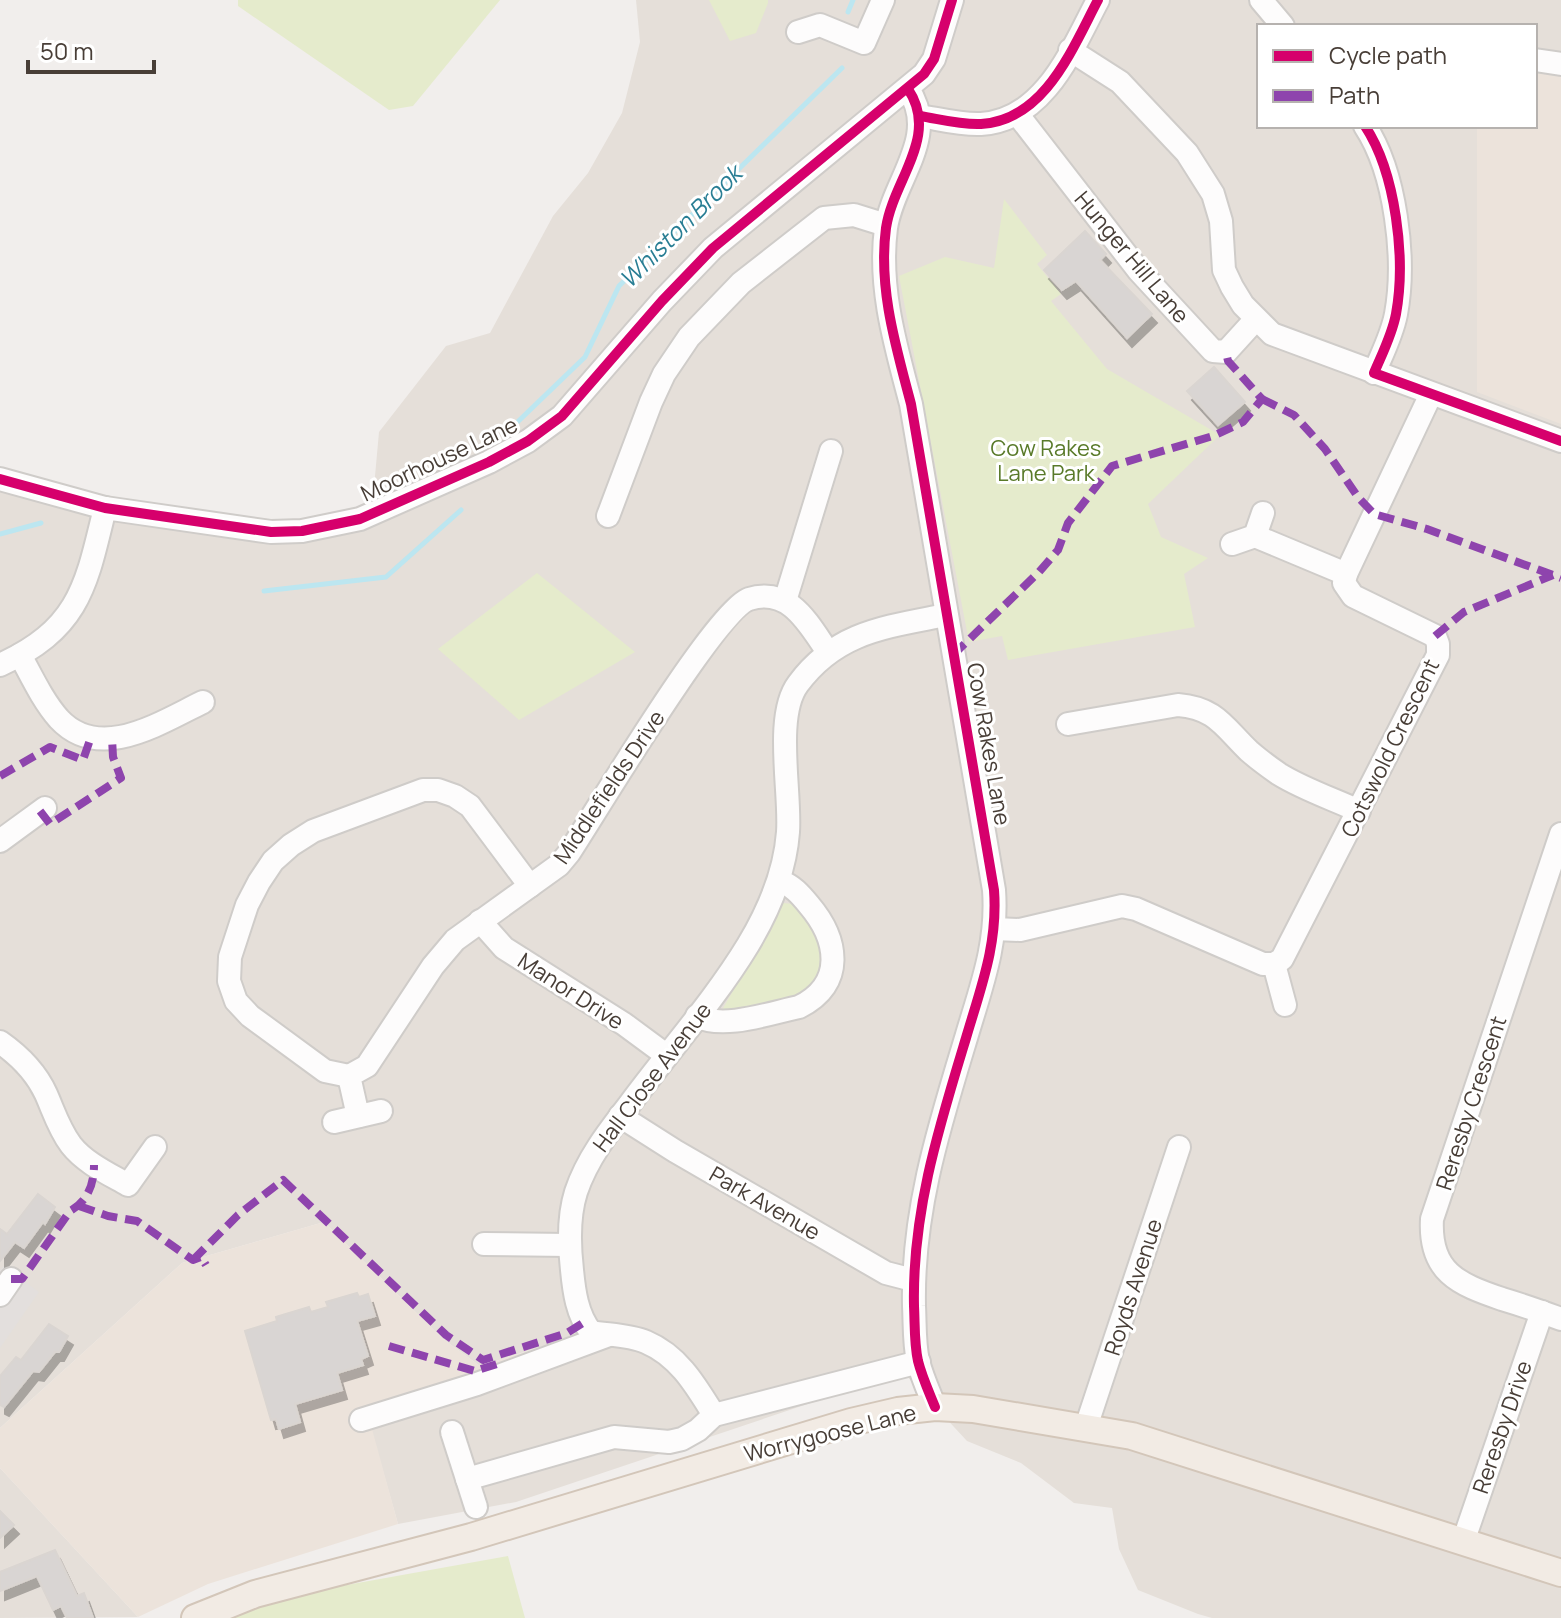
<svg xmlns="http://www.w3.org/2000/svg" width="1561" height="1618" font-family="Manrope,sans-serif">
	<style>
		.residential { fill: #e5dfd9; fill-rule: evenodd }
		.education { fill: #ece3db }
		.green { fill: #e5ebcc }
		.parking { fill: #e3dfdd }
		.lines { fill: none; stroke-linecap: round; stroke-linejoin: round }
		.stream { stroke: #bce6f0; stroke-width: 5 }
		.building { fill: #d9d5d3; stroke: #dad5d1; stroke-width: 2; filter: url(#shadow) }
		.minor-casing { stroke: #cfccc9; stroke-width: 26 }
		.major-casing { stroke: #d3c6b9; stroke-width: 30 }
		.minor { stroke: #fdfcfc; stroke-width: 22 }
		.major { stroke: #f2ebe4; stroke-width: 26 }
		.quiet { stroke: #8e44ad; stroke-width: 8; stroke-dasharray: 16 8; stroke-linecap: butt }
		.cycleway-casing { stroke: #fff; stroke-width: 15 }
		.cycleway { stroke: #d6006c; stroke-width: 10 }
		.labels { text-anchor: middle; stroke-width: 6; stroke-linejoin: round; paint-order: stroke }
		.street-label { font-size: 22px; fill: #483e37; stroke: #fff }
		.park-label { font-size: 22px; fill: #597a29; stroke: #fff }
		.water-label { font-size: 24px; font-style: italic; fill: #297e94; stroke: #fff }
	</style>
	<defs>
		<filter id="shadow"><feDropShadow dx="5" dy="9" stdDeviation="0" flood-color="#0004"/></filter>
	</defs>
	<rect width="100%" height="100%" fill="#f1eeec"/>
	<g class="residential">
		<path d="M636 0H1561V1618H1212L1198 1614 1138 1590 1119 1549 1112 1508 1074 1503 1021 1463 967 1441 903 1372 516 1502 398 1524 371 1429 550 1369 543 1346 480 1366 443 1339 324 1222 182 1263 0 1428V489L136 525 255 540 371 520 379 432 446 346 490 333 553 216 588 173 622 113 640 42ZM1259 26H1535V126H1259Z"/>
		<path d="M0 1468 138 1617 0 1618Z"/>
	</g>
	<g class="education">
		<path d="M1535 71 1561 75V424L1477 392V126H1535Z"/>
		<path d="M324 1222 443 1339 480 1366 544 1346 550 1369 372 1429 398 1524 208 1584 138 1617 0 1468V1428L182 1263Z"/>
	</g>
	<g class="green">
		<path d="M238 0H500L413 106 389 110 238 6Z"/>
		<path d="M709 0H768V3L756 33 730 41Z"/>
		<path d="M1004 199 1047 255 1037 264 1061 294 1051 301 1107 369 1220 435 1148 504 1161 537 1208 558 1184 574 1195 627 1008 660 1002 636 969 642 899 276 945 257 994 268Z"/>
		<path d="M537 573 635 652 519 720 438 649Z"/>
		<path d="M783 903 794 904 823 937V971L798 999 718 1017Z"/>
		<path d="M508 1556 525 1618H218L263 1600Z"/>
	</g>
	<path class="parking" d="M3 1266 39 1292 0 1348V1270Z"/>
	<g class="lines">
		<g class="stream">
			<path d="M848 12 853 0"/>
			<path d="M505 434 585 357 619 286 842 68"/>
			<path d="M0 534 41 523"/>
			<path d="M264 591 386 577 461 510"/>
		</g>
	</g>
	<g class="building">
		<path d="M1085 231 1106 254 1100 260 1152 314 1127 338 1076 281 1062 290 1044 270Z"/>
		<path d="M1214 367 1245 402 1218 425 1187 391Z"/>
		<path d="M38 1194 55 1207 45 1224 43 1222 24 1248 15 1242 0 1261V1229L7 1234Z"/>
		<path d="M357 1293 359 1297 368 1294 375 1316 357 1321 368 1356 361 1359 363 1365 337 1373 342 1390 295 1404 300 1422 279 1429 276 1419 271 1420 245 1331 277 1321 276 1317 309 1307 311 1312 328 1307 326 1302Z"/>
		<path d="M49 1324 68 1336 59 1352H55L39 1372 33 1371 4 1407 0 1405V1376L16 1357 21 1360Z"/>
		<path d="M0 1511 14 1525 0 1538Z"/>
		<path d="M55 1550 77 1596 84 1593 93 1618H67L61 1606 53 1610 37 1576 0 1591V1572Z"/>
	</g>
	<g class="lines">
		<g class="minor-casing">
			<g id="minor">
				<path d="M1261 0 1283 26"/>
				<path d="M798 32 820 25 864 43 883 0"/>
				<path d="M1070 50 1120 82 1187 153 1213 194 1221 221 1224 270 1232 287 1243 305 1272 334 1561 441"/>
				<path d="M1535 60 1561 64"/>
				<path d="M908 89C940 136 893 180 886 228 878 288 896 347 911 404L994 890C998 944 981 987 966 1038 939 1127 912 1212 914 1306 915 1325 914 1343 918 1361 922 1377 929 1392 935 1407"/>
				<path d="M1018 115 1139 271 1213 351 1226 352 1256 319"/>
				<path d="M920 116C939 119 961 125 981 124 1045 120 1072 49 1098 0"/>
				<path d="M1365 126C1396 173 1406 259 1396 314 1392 335 1382 354 1374 373"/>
				<path d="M0 479 105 508 271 532 302 531 360 519 489 462 528 441 562 416 662 301 713 248 924 74 934 59 952 0"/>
				<path d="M608 516 651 402 664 374 689 337 741 283 824 218 854 215 886 225"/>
				<path d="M1255 536 1346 574"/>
				<path d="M1232 544 1255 536 1263 513"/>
				<path d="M785 601 831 451"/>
				<path d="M20 655C32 677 43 701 59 719 100 763 161 722 203 702"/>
				<path d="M0 665C80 628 86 586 105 508"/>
				<path d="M1068 724 1178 705C1216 708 1224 727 1249 751 1258 759 1269 767 1279 774 1303 789 1333 799 1359 811"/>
				<path d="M1561 834 1432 1219C1429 1272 1458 1284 1502 1299 1522 1305 1542 1312 1561 1319"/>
				<path d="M0 841 45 808"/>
				<path d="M480 921 504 948 624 1024 666 1055"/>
				<path d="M994 929 1020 930 1122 906 1136 909 1263 964H1274L1282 959 1438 655V644L1435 636 1353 596 1344 583 1346 574 1431 394"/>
				<path d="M1274 964 1285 1005"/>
				<path d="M697 1016C723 1030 770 1013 799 1007 846 984 838 939 809 905 800 894 793 886 780 881"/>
				<path d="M0 1042C20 1056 36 1072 46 1094 54 1112 59 1129 71 1145 85 1163 109 1174 128 1185L155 1147"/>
				<path d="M349 1076 325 1071 250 1016 236 1001 229 981 230 957 247 905 259 882 273 861 291 845 313 831 423 790H438L455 796 470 806 530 886"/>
				<path d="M358 1116 349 1076 367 1066 433 966 455 940 559 865 569 853C596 812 716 610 749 599 790 586 809 625 828 652"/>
				<path d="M620 1116 675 1151 886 1273 913 1280"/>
				<path d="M334 1122 381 1111"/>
				<path d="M484 1244 569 1245"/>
				<path d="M0 1295 11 1279"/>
				<path d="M714 1415C696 1386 679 1356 646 1342 630 1335 608 1335 591 1332 577 1315 574 1291 572 1270 569 1244 568 1217 576 1192 587 1159 608 1132 629 1105 668 1052 714 1001 748 945 769 910 785 873 788 832 791 792 774 716 798 684 837 631 887 627 946 615"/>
				<path d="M361 1420 477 1384 609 1335"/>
				<path d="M1086 1427 1179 1147"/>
				<path d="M452 1432 476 1507"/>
				<path d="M467 1479 614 1437 669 1442 682 1439 698 1430 714 1415 919 1362"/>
				<path d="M1463 1542 1542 1312"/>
			</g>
		</g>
		<g class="major-casing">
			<path id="major" d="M195 1618 255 1594 471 1537 851 1422 898 1411 935 1407 973 1409 1132 1436 1561 1573"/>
		</g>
		<use href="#minor" class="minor"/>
		<use href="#major" class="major"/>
		<g class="quiet">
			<path d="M1262 399 1294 415 1325 449 1358 497 1374 514 1427 529 1561 578"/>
			<path d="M1435 636 1464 612 1553 575"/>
			<path d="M953 655 1039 572 1058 550 1068 523 1112 466 1213 436 1243 422 1262 399 1228 361 1226 352"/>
			<path d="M0 776 50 747 83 760 91 737"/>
			<path d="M40 811 50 824 121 778 113 757 112 738"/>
			<path d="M79 1206 108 1216 137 1221 193 1260 201 1257 206 1265"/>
			<path d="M193 1260 238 1215 283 1180 446 1335 483 1360 567 1333 583 1323"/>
			<path d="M11 1279H22L70 1211C88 1201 94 1184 94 1165"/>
			<path d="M389 1346 475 1371 497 1364"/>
		</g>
		<g class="cycleway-casing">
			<g id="cycleway">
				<path d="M908 89C940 136 893 180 886 228 878 288 896 347 911 404L994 890C998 944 981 987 966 1038 939 1127 912 1212 914 1306 915 1325 914 1343 918 1361 922 1377 929 1392 935 1407"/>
				<path d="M920 116C939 119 961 125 981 124 1045 120 1072 49 1098 0"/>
				<path d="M1365 126C1396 173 1406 259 1396 314 1392 335 1382 354 1374 373L1561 441"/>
				<path d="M0 479 105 508 271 532 302 531 360 519 489 462 528 441 562 416 662 301 713 248 924 74 934 59 952 0"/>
			</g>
		</g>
		<use href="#cycleway" class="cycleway"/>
	</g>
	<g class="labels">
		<g class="street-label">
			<text transform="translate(1132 257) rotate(50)" y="8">Hunger Hill Lane</text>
			<text transform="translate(439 459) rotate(-25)" y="8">Moorhouse Lane</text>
			<text transform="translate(989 744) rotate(80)" y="8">Cow Rakes Lane</text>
			<text transform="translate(1390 748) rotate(-64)" y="8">Cotswold Crescent</text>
			<text transform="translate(609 787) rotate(-56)" y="8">Middlefields Drive</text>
			<text transform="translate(571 991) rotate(33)" y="8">Manor Drive</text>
			<text transform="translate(652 1077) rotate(-53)" y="8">Hall Close Avenue</text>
			<text transform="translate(1471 1103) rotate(-72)" y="8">Reresby Crescent</text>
			<text transform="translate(765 1203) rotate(30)" y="8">Park Avenue</text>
			<text transform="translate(1133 1287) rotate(-72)" y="8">Royds Avenue</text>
			<text transform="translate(1502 1427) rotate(-71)" y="8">Reresby Drive</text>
			<text transform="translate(830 1433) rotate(-14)" y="8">Worrygoose Lane</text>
		</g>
		<g class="park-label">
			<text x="1046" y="456">Cow Rakes<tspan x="1046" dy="25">Lane Park</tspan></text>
		</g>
		<g class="water-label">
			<text transform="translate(681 227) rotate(-45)" y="8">Whiston Brook</text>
		</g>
	</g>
	<rect x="1257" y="24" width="280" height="104" fill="#ffffff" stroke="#b6b2af" stroke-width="2"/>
	<rect x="1273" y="50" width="40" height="12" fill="#d6006c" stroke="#b6b2af" stroke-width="2"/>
	<text x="1329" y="64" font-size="24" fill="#483e37">Cycle path</text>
	<rect x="1273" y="90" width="40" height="12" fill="#8e44ad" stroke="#b6b2af" stroke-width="2"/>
	<text x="1329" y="104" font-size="24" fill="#483e37">Path</text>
	<path d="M28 60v12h126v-12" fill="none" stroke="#483e37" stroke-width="4"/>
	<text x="40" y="60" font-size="24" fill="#483e37" stroke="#ffffff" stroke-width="6" paint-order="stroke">50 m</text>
</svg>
